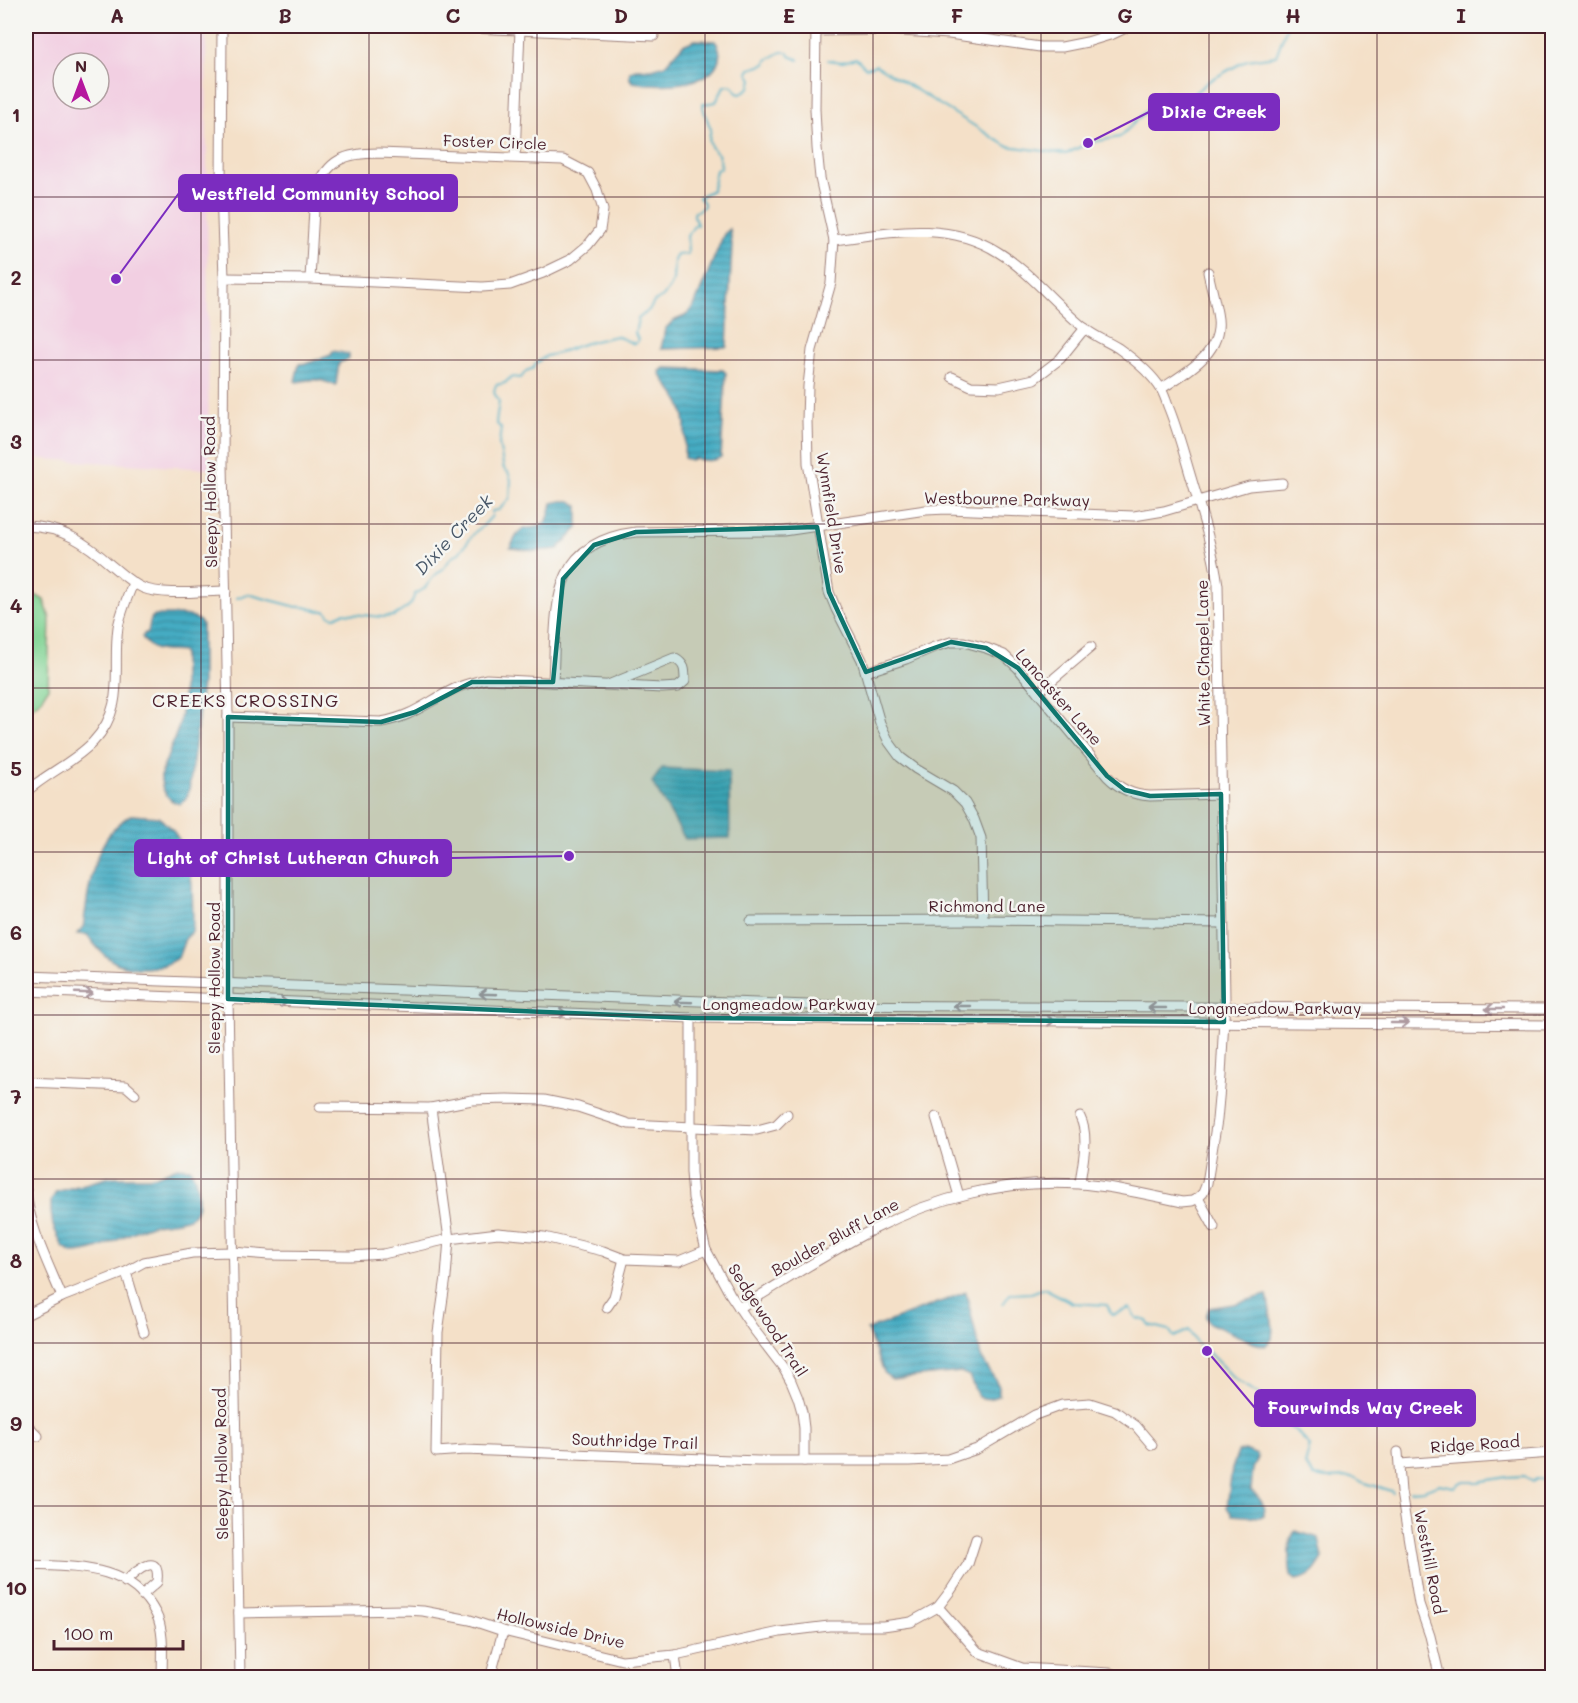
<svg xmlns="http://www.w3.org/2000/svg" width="1578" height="1703" font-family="Mali,sans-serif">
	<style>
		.built { fill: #f2cfe2; fill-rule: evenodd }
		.green { fill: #83d495; stroke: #667a60; stroke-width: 1.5 }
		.water { fill: url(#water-rules); stroke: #476677; stroke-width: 1.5 }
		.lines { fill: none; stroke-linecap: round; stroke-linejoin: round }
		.stream { stroke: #44acc3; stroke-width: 2 }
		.minor-casing { stroke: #9f807a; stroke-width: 11 }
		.minor { stroke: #fff; stroke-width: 9 }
		.oneway { stroke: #ae9aa0 }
		.marked { fill: #0f766e; fill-opacity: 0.2; stroke: #0f766e; stroke-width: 4.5; stroke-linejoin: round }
		.grid { fill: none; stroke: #4a1f2b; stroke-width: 1.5; stroke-opacity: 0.55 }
		.labels { text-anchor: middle; stroke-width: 5; stroke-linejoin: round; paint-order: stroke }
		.street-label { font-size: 16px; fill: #4a1f2b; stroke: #f6f6f2 }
		.water-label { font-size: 18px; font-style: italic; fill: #485768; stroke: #f6f6f2 }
		.neighbourhood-label { font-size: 18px; letter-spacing: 1.5px; fill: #4a1f2b; stroke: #f6f6f2 }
		.leader { fill: none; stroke: #7b2cbf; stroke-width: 2 }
		.callout-dot { fill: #7b2cbf; stroke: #f6f6f2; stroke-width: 2 }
		.callout { fill: #7b2cbf; stroke: #7b2cbf; stroke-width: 2 }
		.callout-label { font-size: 18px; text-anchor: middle; font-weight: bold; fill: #fff }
		.neatline { fill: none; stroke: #4a1f2b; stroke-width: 2 }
		.grid-label { font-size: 20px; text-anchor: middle; font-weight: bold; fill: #4a1f2b }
	</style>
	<defs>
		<pattern id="water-rules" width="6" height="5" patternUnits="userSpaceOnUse" patternTransform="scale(1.5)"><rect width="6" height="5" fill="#44acc3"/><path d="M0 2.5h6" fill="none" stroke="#3b8b9f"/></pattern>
	</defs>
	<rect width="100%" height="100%" fill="#f6f6f2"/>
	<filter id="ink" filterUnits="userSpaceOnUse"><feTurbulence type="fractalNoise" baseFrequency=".0167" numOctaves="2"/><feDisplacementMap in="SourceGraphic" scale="12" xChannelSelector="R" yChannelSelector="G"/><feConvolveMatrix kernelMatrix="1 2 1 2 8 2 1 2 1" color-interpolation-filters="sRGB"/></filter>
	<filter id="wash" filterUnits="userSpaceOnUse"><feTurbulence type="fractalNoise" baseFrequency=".008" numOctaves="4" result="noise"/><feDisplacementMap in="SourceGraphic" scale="24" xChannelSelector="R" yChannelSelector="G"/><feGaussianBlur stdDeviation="1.35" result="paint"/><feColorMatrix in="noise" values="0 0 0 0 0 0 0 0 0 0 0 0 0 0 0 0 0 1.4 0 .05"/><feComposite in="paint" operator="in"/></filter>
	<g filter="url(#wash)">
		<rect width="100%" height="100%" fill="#f4e0c8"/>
		<path class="built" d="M26 26H206L209 469 26 458ZM63 63H99V99H63Z"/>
		<path class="green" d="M26 592 32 593 44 600 50 618 48 688 40 701 26 712Z"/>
		<g class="water">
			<path d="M695 40 715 41C720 47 721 52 719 59 711 89 655 86 632 82L629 77 630 71 636 69H652L665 65 683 45Z"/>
			<path d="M730 229 732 245 727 347 661 349 665 329 673 321 685 316 694 306 724 234Z"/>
			<path d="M333 351 349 354V359L339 363 336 385 319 380H309L297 382 295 381 299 364 308 363 331 355Z"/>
			<path d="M665 368 723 370 726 373 721 457C714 462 702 461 695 458L691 460 684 458C684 441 688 420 680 404 675 393 666 385 661 375L660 371Z"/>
			<path d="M562 501H571L578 506V528L558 549 534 551 510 548C513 543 516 535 520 531 523 528 525 528 529 528 549 526 548 520 552 503Z"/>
			<path d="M160 615C174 616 192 611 202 624V683L194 753 189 791 186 799 180 804C166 801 160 787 161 774L179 726 183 699V652C166 650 152 655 142 637L145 633H148L150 622 152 617Z"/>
			<path d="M662 768 729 771 730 838 685 839 652 782Z"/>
			<path d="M131 815 159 817 174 832 187 851 192 884 193 921 192 932 185 939 178 958C173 960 169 963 165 965 158 967 148 968 141 968 114 968 103 956 87 935L77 934 83 928C89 888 92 837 131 815Z"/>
			<path d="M177 1167 190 1168C197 1178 203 1208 192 1216 183 1223 162 1222 151 1225 122 1234 103 1253 72 1253L63 1247 53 1226 51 1212V1201L56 1192 110 1177H149L159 1175Z"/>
			<path d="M966 1292 981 1357 999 1386V1395C991 1400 986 1399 978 1397L969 1376 961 1372 892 1379 885 1374 867 1330Z"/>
			<path d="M1267 1295 1273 1327 1272 1339 1265 1346 1254 1343 1209 1323 1206 1317 1209 1308 1234 1304Z"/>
			<path d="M1245 1450 1257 1455 1258 1458 1253 1469 1251 1490C1259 1497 1265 1504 1264 1515L1260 1517 1232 1515 1227 1507 1232 1469 1238 1452Z"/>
			<path d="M1295 1531 1319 1538 1323 1558C1315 1571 1312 1577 1296 1580L1291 1576C1289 1561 1286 1544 1295 1531Z"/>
		</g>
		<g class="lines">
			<g class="stream">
				<path d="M828 60 842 62 856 58 866 68 876 65 1007 146 1066 154 1088 143 1120 137 1165 92 1186 100 1209 81 1247 60 1276 56 1287 26"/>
				<path d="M237 598 247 594 297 607C307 605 315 612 326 611L330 616 335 617 343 613 382 617 394 616 405 609 411 604 415 594 424 589 434 576 444 568 451 558 459 553 476 531 482 527 492 516V511L499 510 510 498 511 480 508 472 504 469 499 444 501 428 496 423 499 401C495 393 492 395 496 385L505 383 511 377 521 378 526 371 534 368 535 364 546 356 555 354 586 343 616 336 635 344 637 342 638 340 635 333 638 319 650 309 654 302 663 297 670 287 673 281 674 260 677 255 688 254 687 236 694 226 697 225 694 216V213L704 206V203L699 197 712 190 716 170 721 168 718 154C708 147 708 139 711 129 709 125 702 107 703 104L716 102 724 86 730 85 734 87 737 93 741 94 750 87 752 79 748 73 750 69 766 64 767 60 781 52H787L790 56 799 60"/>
				<path d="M1003 1304 1010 1294 1031 1293 1044 1288 1073 1303 1107 1305 1112 1315 1130 1308 1136 1318 1147 1321 1149 1325 1169 1330 1174 1337 1189 1330 1196 1343 1207 1351 1235 1379 1262 1396 1274 1406 1282 1423 1296 1431 1310 1446 1305 1465 1314 1476 1328 1478 1354 1477 1362 1482 1391 1491 1393 1493"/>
				<path d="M1410 1491 1424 1490 1439 1484 1454 1487 1461 1482H1477L1507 1477 1524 1476 1533 1482 1536 1479 1543 1480 1552 1488"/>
			</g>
		</g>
	</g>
	<g filter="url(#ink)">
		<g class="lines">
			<g class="minor-casing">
				<g id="minor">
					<path d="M222 26 221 189 224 278 223 464 228 717V999L240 1678"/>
					<path d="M425 26 654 36"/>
					<path d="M816 26 815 109 817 148 820 178 834 240 831 283 812 350 808 386 807 421 808 463 829 592 836 609 862 660 880 723 889 742 900 757 916 769 953 791 965 803 974 819 981 838 983 920"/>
					<path d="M815 31 886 30 949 34 1040 47H1062L1087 42 1113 34 1130 26"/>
					<path d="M515 157 520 29"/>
					<path d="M224 278 310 279 482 287 510 285 543 273 570 260 588 245 600 230 603 210 597 190 588 173 563 160 379 153C345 153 328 159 315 192L310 279"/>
					<path d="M952 377 971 386 999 387 1034 379 1060 359 1085 328"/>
					<path d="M1161 389C1186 372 1222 354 1218 319 1216 303 1211 287 1208 272"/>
					<path d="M26 526C63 527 85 542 112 566 122 574 131 583 143 588 163 596 204 591 226 591"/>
					<path d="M866 672 906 659 934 647 951 642H964L986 648 1004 655 1018 668 1107 776C1120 789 1132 795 1150 796L1221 794"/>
					<path d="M553 682C557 612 546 543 636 532L784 531 926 510 947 509 1134 516 1164 511 1249 486 1282 483"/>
					<path d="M1038 692 1091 647"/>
					<path d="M228 717 381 722C412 717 427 702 454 689 464 684 475 682 486 679L662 688 678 687 685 681C685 669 685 664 674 658L608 685"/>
					<path d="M26 792C47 773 73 763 93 742 127 706 112 670 118 627 121 612 127 598 133 583"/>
					<path d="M751 921 983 920 1223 923"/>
					<path d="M26 976 808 1005 1552 1009"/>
					<path d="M26 991 691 1018 1552 1025"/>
					<path d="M691 1018V1172L693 1198 706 1250 730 1294 752 1327 785 1370 791 1381 798 1398 802 1412 804 1428V1461"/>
					<path d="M26 1082 126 1086 135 1094"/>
					<path d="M320 1107 431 1108 472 1100 507 1099 544 1100 578 1107 629 1124 757 1130 776 1125 787 1114"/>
					<path d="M431 1108 449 1239 446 1277 438 1332 436 1452 465 1450 758 1461H910L948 1459 977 1449 1035 1415 1062 1405 1090 1403 1115 1411 1136 1426 1152 1445"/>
					<path d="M936 1117 959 1196"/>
					<path d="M26 1119 28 1082"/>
					<path d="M1080 1184C1082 1163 1090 1137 1080 1117"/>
					<path d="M26 1190C29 1227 48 1263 62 1297"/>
					<path d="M1198 1198 1214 1227"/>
					<path d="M126 1272 144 1332"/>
					<path d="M607 1307 614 1297 624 1259"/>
					<path d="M739 1308C783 1282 827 1253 872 1230 935 1197 1008 1179 1079 1184 1113 1186 1148 1195 1182 1202L1192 1201 1198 1198 1203 1193 1207 1183 1217 1120 1221 1076 1225 999 1218 585C1212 542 1197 499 1185 457 1180 440 1175 423 1168 406 1166 400 1164 394 1161 389 1152 374 1132 358 1118 348 1107 341 1093 336 1083 327 1055 304 1029 271 998 252 947 220 889 233 834 240"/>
					<path d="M26 1315 62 1297 126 1272 144 1262 192 1253 233 1252 269 1255 350 1256 383 1254 449 1239 498 1233 544 1237 603 1251 624 1259 679 1261 706 1250"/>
					<path d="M26 1424 38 1436"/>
					<path d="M1398 1452 1401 1492 1419 1604 1430 1636 1440 1678"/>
					<path d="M1400 1464 1552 1453"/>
					<path d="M26 1565C74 1567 130 1563 156 1614 165 1631 162 1658 162 1678"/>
					<path d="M125 1582C135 1572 161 1549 157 1582L142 1595"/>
					<path d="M938 1607 978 1652 1022 1668 1110 1673 1123 1678"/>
					<path d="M239 1613 405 1610 423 1611 470 1620 503 1631 622 1660 675 1655 780 1632 829 1626H883L911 1622 938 1607 951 1590 968 1564 976 1539"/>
					<path d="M675 1655 678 1678"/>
					<path d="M490 1678 503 1631"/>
				</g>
			</g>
			<use href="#minor" class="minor"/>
		</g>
		<defs><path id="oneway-shaft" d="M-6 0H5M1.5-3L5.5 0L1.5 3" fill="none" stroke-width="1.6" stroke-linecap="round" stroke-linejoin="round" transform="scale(1.5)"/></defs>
		<g class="oneway">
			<use href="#oneway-shaft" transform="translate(84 993) rotate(2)"/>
			<use href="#oneway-shaft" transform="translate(488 994) rotate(-178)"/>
			<use href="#oneway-shaft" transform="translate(279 1002) rotate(2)"/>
			<use href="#oneway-shaft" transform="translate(683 1002) rotate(-178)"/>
			<use href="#oneway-shaft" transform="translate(962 1006) rotate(-180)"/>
			<use href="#oneway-shaft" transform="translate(1157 1008) rotate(-180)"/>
			<use href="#oneway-shaft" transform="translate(1494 1009) rotate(-180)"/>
			<use href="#oneway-shaft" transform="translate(558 1013) rotate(2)"/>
			<use href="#oneway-shaft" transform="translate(1046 1021)"/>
			<use href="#oneway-shaft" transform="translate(1400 1023)"/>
		</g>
	</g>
	<path class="marked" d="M817 527 829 592 866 672 951 642 986 648 1018 668 1107 776 1125 790 1150 796 1221 794 1224 1022 691 1018 228 999V717L381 722 415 712 472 682H553L563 579 594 545 636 532Z"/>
	<path class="grid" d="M201 26V1678M369 26V1678M537 26V1678M705 26V1678M873 26V1678M1041 26V1678M1209 26V1678M1377 26V1678M26 197H1552M26 360H1552M26 524H1552M26 688H1552M26 852H1552M26 1015H1552M26 1179H1552M26 1343H1552M26 1506H1552"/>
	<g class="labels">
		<g class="street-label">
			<text transform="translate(495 142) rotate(2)" y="6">Foster Circle</text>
			<text transform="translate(210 492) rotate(-91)" y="6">Sleepy Hollow Road</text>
			<text transform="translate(1007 499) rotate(1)" y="6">Westbourne Parkway</text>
			<text transform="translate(832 513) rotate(81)" y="6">Wynnfield Drive</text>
			<text transform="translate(1203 653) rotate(-91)" y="6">White Chapel Lane</text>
			<text transform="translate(1059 697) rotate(49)" y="6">Lancaster Lane</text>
			<text x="987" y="912">Richmond Lane</text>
			<text transform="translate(214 978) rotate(-90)" y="6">Sleepy Hollow Road</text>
			<text x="789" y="1010">Longmeadow Parkway</text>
			<text x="1275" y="1014">Longmeadow Parkway</text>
			<text transform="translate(835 1237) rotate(-29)" y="6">Boulder Bluff Lane</text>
			<text transform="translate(768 1320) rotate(57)" y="6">Sedgewood Trail</text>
			<text transform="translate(635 1441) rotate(2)" y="6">Southridge Trail</text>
			<text transform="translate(1475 1444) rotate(-4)" y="6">Ridge Road</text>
			<text transform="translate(221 1464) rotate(-91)" y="6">Sleepy Hollow Road</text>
			<text transform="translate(1430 1562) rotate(79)" y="6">Westhill Road</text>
			<text transform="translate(561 1628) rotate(13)" y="6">Hollowside Drive</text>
		</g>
		<g class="water-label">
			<text transform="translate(454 535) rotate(-46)" y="6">Dixie Creek</text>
		</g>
		<g class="neighbourhood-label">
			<text x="246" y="707">CREEKS CROSSING</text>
		</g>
	</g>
	<path class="leader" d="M1088 143L1149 112M116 279L179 193M569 856L451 858M1207 1351L1255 1408"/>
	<g class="callout-dot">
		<circle cx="1088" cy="143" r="6"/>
		<circle cx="116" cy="279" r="6"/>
		<circle cx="569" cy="856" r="6"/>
		<circle cx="1207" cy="1351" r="6"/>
	</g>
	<g class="callout">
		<rect x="1149" y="94" width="130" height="36" rx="6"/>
		<rect x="179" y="175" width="278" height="36" rx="6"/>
		<rect x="135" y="840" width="316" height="36" rx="6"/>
		<rect x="1255" y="1390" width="220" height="36" rx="6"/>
	</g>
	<g class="callout-label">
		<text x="1214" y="118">Dixie Creek</text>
		<text x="318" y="200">Westfield Community School</text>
		<text x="293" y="864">Light of Christ Lutheran Church</text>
		<text x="1365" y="1414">Fourwinds Way Creek</text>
	</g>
	<rect width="1578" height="1703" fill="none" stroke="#f6f6f2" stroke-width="66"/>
	<g transform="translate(81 81)"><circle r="28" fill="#f6f6f2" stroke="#b1a0a2" stroke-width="1.5"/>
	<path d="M0-4.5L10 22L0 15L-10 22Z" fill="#b5179e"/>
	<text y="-9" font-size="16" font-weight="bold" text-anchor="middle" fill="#4a1f2b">N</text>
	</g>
	<path d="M54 1640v9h129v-9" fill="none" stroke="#4a1f2b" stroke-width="3"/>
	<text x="63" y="1640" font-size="18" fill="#4a1f2b" stroke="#f6f6f2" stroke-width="4.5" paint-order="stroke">100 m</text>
	<rect x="33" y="33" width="1512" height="1637" class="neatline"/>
	<g class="grid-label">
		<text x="117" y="23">A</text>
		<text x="285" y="23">B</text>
		<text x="453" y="23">C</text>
		<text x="621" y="23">D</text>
		<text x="789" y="23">E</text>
		<text x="957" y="23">F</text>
		<text x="1125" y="23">G</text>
		<text x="1293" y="23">H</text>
		<text x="1461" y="23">I</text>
		<text x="16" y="122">1</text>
		<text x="16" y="285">2</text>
		<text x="16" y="449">3</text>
		<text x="16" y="613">4</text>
		<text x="16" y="776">5</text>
		<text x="16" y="940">6</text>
		<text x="16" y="1104">7</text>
		<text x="16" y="1268">8</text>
		<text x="16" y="1431">9</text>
		<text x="16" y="1595">10</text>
	</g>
</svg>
